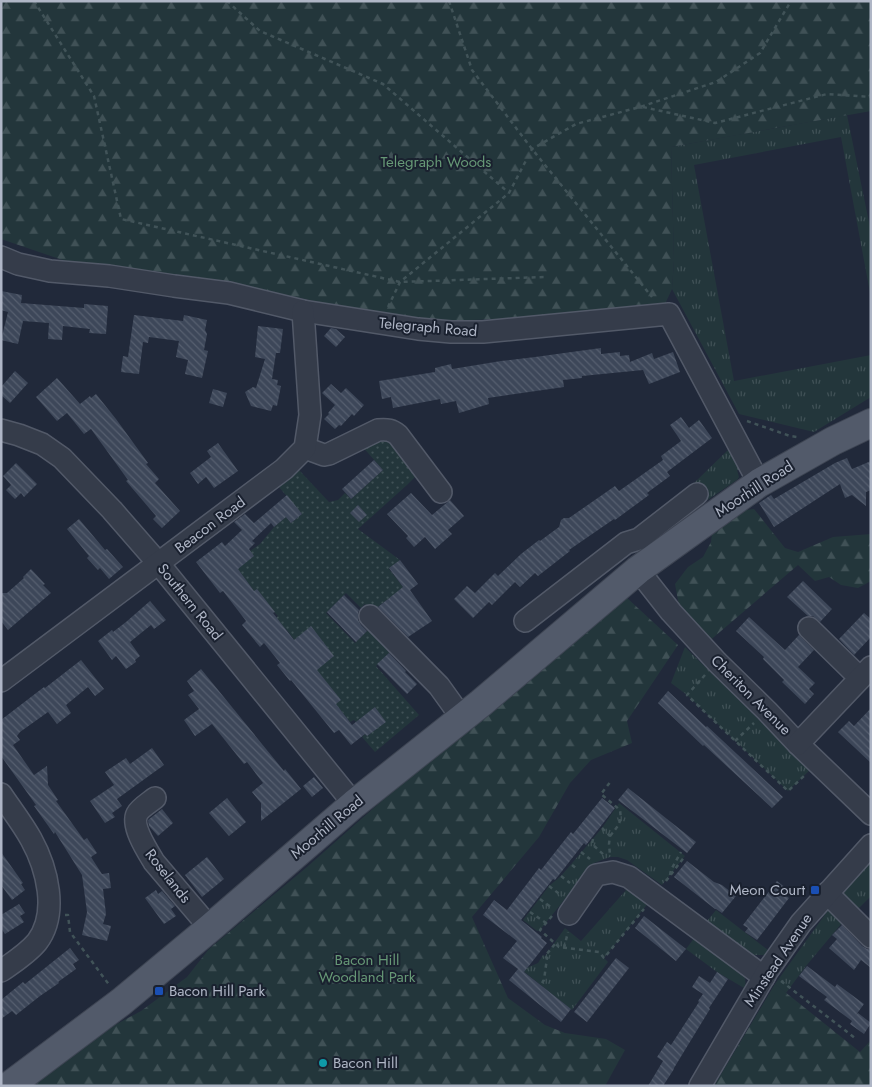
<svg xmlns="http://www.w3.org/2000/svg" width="872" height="1087" font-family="Jost,sans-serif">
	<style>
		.grass { fill: url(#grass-tufts) }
		.forest { fill: url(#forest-firs) }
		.garden { fill: url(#garden-dots) }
		.building { fill: url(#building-back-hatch) }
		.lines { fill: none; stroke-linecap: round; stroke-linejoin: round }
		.minor-casing { stroke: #525968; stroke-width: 24 }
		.major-casing { stroke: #3e4553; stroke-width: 30 }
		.path { stroke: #415358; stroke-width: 2.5; stroke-dasharray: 4 4; stroke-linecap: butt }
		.minor { stroke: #353c4a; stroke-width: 21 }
		.major { stroke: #525a6a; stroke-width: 28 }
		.transit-dot { fill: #1a4fb4; stroke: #1a212f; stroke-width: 2 }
		.culture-dot { fill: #0f9aa8; stroke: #1a212f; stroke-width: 2 }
		.labels { text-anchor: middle; stroke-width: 4; stroke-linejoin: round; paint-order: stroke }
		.park-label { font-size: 15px; fill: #669876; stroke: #1a212f }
		.street-label { font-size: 15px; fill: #afb6c6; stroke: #1a212f }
		.poi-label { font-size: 15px; fill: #afb6c6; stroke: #1a212f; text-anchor: start }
	</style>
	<defs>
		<pattern id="grass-tufts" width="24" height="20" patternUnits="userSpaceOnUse" patternTransform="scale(1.25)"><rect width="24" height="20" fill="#23363b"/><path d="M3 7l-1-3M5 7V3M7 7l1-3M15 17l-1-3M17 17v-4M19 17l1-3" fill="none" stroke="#405156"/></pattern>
		<pattern id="forest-firs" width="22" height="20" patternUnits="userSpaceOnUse" patternTransform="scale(1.25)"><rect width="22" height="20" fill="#23363b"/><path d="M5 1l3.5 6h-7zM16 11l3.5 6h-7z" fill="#405156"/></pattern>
		<pattern id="garden-dots" width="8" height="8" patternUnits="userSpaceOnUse" patternTransform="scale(1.25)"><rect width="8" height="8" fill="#23363b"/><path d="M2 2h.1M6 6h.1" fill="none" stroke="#405156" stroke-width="1.8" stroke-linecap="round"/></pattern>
		<pattern id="building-back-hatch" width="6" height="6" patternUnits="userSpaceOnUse" patternTransform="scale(1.25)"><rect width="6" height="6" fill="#3d4759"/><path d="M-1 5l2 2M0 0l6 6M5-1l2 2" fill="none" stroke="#565f6f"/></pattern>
	</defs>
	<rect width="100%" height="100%" fill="#21293a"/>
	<g class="grass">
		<path d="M847 115 871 232V298L841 137 694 165 734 381 871 355V397L814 432 739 414 672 289 674 260 671 147Z"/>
		<path d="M730 448 740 470H737L739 477 737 480 678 520 702 493 693 484Z"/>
		<path d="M685 647 810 770 788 791 687 695 671 683Z"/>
		<path d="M619 803 685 856 662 885 627 860 618 857H610L594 863 540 930 537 931 523 920 549 886 561 876 602 828Z"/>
		<path d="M871 857V896L855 912 840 898 841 888Z"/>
		<path d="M634 881 654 896 604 958 608 962 572 1010 522 970 538 963 543 955 545 956 565 928 581 941Z"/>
		<path d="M829 909 847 917 806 966 786 993 775 984Z"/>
		<path d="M716 910 768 950 765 955H753L737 945 707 921Z"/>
		<path d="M695 937 743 973C745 978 747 984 744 988L717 972 686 949Z"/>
	</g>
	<g class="forest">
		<path d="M1 1H871V111L671 147 674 260 672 289 665 304 502 319 410 322 305 299 238 287 80 266 1 239Z"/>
		<path d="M754 509 785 548 798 552 833 537 871 534V581L858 588 841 585 829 577 815 581 798 565 707 643 679 606 675 584 688 567 703 557 711 542 712 533 724 513Z"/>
		<path d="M626 597 678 645 627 721 632 743 591 760 570 783 539 837 472 917 508 998 545 1025 565 1033 606 1039 625 1050 605 1086H31L115 1025 141 1011 187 977 209 949 307 867 419 768Z"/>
		<path d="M775 984 860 1052 871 1040V1086H714Z"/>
	</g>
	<path class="garden" d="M386 438 403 449 416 472V476L407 485 358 529 400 560 389 569 407 592 399 607 391 597 376 608 385 625 365 604 361 608 346 593 326 613 355 643 367 631 372 630 396 646 376 666 419 715 375 752 362 737 365 734 367 736 385 722 375 708 356 722 354 720 350 722 312 675 317 670 286 629 271 622 278 616 254 591 233 563 260 544 274 527 286 517 291 523 302 514 278 486 299 470 329 502 338 500 345 493 351 499 383 470 361 445Z"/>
	<g class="building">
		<path d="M1 291 22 295 21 303 84 308V304L108 306 106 334 89 333 90 329 63 326 62 340 48 339 49 323 23 321 18 344 1 340 8 312 1 310Z"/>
		<path d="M134 315 183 321 184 315 207 320 205 330 207 334 204 350 208 351 202 378 185 374 188 360 176 357 179 341 149 337 148 343 143 342 139 374 121 372 123 356 128 357Z"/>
		<path d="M258 326 283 329 280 353H276L272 379 278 380 277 385 281 386 277 406 273 405 271 411 251 406 245 392 253 387 256 388 265 359 255 357Z"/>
		<path d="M331 328 336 329 345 337 336 347 324 336Z"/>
		<path d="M601 348V354L620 352V356L629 355 630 362 652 353 654 359 673 352 680 372 649 384 643 370 582 376V378L563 380 564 387 488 398 489 404 459 413 456 401 441 404 440 399 393 408 391 397 382 399 379 381 435 372V368L451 364 452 369 501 361 535 357Z"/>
		<path d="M15 371 28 383 10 403 1 395V387Z"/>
		<path d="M57 378 80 404 90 396 91 398 96 394 116 419 148 463 146 464 159 479 155 483 180 511 162 528 153 519 156 516 126 481 128 480 91 429 84 434 67 413 57 421 36 397Z"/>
		<path d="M331 384 341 393 346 388 364 405 354 416 352 414 341 426 339 425 335 429 324 419 329 414 328 413 335 405 322 393Z"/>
		<path d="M213 389 227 393 223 407 209 403Z"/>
		<path d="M681 417 689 428 699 420 712 438 667 472 670 476 651 490 647 493 649 495 615 520 614 519 569 550 570 551 538 576 535 573 520 587 515 582 492 605 489 602 473 618 454 599 467 586 475 593 495 573 498 576 521 554 539 540 540 541 559 527 561 520 564 518H569L615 486 619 491 663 460 661 456 681 441 670 425Z"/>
		<path d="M218 443 238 471 214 488 206 477 198 484 190 473 211 457 207 451Z"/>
		<path d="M847 458 852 469 871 461V490L866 492V506L852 495 845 498 840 484 774 527 759 503 771 495 774 499 835 463Z"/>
		<path d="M374 460 383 470 351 499 342 489Z"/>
		<path d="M16 463 37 484 24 497 21 493 15 499 6 490 11 485 3 476Z"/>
		<path d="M411 493 432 515 450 500 464 516 448 530 452 534 435 549 425 537 414 547 406 538 408 536 387 514Z"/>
		<path d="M287 495 302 514 291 523 286 517 274 527 271 523 252 541 255 543 249 549 254 556 238 569 254 591 257 589 275 612 273 613 294 640 311 626 334 656 317 670 341 700 336 704 352 725 375 707 386 722 367 736 365 734 351 745 339 730 334 733 291 680 290 681 277 665 280 663 264 643 260 647 242 625 246 621 223 591 220 593 196 562 222 542 225 546 242 530 234 522 245 514 254 523Z"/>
		<path d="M358 505 367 515 359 522 350 513Z"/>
		<path d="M79 519 105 550 107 549 123 567 109 579 100 568 98 570 87 558 89 556 67 529Z"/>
		<path d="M400 560 418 584 410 590 432 621 408 637 378 607 403 587 389 568Z"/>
		<path d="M31 569 45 584 43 585 51 593 8 630 1 621V593H7L24 578 23 577Z"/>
		<path d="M803 581 832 609 820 622 813 616H808L787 597Z"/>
		<path d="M344 595 359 610 358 613V620L361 625 367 631 356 642 327 612Z"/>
		<path d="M150 601 166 620 154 629 151 625 130 642 140 656 135 660 136 662 126 669 116 656 112 660 98 641 112 630 113 632 126 622Z"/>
		<path d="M864 613 871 619V637L854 655 839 639Z"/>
		<path d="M749 617 785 650 799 635 814 650 798 667 815 683 809 689 814 694 805 704 782 682 784 680 763 659 764 657 736 631Z"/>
		<path d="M389 653 406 671 405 672 417 684 407 694 377 664Z"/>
		<path d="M81 660 104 689 95 696 88 687 66 705 71 713 57 724 48 712 20 732 17 736 20 740 13 745 34 775 47 766 48 785 58 800 56 801 84 840 87 838 97 853 91 857 102 874 109 873 111 888 103 889 106 914 103 924 111 926 107 941 82 935 87 912 82 875 55 832 54 834 34 806 36 805 1 756V720L44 687 45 688Z"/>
		<path d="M201 669 284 771 285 769 301 789 261 821V803L252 792 263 783 247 762 244 764 212 724 195 736 184 720 199 709 188 695 194 691 187 681Z"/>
		<path d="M668 691 706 727 707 726 783 797 772 808 704 745 703 746 658 703Z"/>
		<path d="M871 708V763L838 732 849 721 854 726Z"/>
		<path d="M152 748 164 765 117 799 122 806 112 813 115 817 105 823 90 801 114 785 105 772 126 758 130 764Z"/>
		<path d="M314 777 323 788 312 797 303 786Z"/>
		<path d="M628 788 696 842 687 853 618 800Z"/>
		<path d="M227 798 246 822 229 836 209 813Z"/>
		<path d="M602 798 615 808 586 845 584 843 555 880 553 879 521 920 542 937 541 938 547 943 524 972 571 1009 561 1022 509 980 518 969 503 958 517 941 483 915 494 900 507 910 539 868 541 870 571 832 573 834Z"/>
		<path d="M162 809 173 823 158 836 149 826 148 820Z"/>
		<path d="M1 852 23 883 21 884 25 890 12 900 1 885Z"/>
		<path d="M207 857 224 879 202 897 185 875Z"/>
		<path d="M687 861 714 882 722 885 736 896 722 913 716 909H715L674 877Z"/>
		<path d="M777 881 786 888 782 893 789 898 757 940 745 932 748 928 743 925Z"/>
		<path d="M156 890 158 894 162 891 175 906 171 909 176 916 164 924 145 898Z"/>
		<path d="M19 904 25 913 20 916 24 922 5 934 1 928V915Z"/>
		<path d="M644 916 686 949 676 961 635 928Z"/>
		<path d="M842 925 862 946 867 949H871V968L861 960 854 970 829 948 837 939 832 935Z"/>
		<path d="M70 948 79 960 73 964 76 969 58 982 59 983 40 996 16 1015 12 1011 1 1019V1000L23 982 25 984Z"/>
		<path d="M616 958 629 968 587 1022 574 1012Z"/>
		<path d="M807 966 835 987 837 984 864 1004 856 1015 858 1013 871 1023 864 1034 850 1024 852 1021 824 1000 827 997 799 976Z"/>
		<path d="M717 972 728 979 709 1008 710 1009 674 1068V1069L663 1086H648L663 1061 657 1057 667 1042 671 1045 699 1002 698 1001 703 994 692 987 699 976 710 983Z"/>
	</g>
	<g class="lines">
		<g class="minor-casing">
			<g id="minor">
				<path d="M1 257 18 264 50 271 109 276 174 286 229 293 303 311 418 329 451 332H483L669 314 759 483"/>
				<path d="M1 430 19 435 42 444 62 458 112 510 159 564 354 804"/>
				<path d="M305 448 324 455 329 454 378 430C387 429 392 430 398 435L441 492"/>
				<path d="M638 570 671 612 717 662 767 711 798 744 871 814"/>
				<path d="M370 616 439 686 462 718"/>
				<path d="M525 621 626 543 639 539 697 494"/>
				<path d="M809 628 860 678"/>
				<path d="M1 681 284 469 305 448 310 415 303 311"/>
				<path d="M798 744 871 667"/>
				<path d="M1 794C11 809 22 823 31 839 47 868 59 913 37 942 27 954 14 962 1 971"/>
				<path d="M155 798C149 803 140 808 137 814 131 826 148 852 154 862L210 928"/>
				<path d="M827 893 871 937"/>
				<path d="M569 914 596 875 613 872 629 877 764 977"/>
				<path d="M700 1086 768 970 801 923 871 845"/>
			</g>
		</g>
		<g class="major-casing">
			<path id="major" d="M9 1086 121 1002 210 928 354 804 481 703 638 570 759 483 833 441 871 423"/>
		</g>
		<g class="path">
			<path d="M34 1 94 96 121 219 400 282 545 277"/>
			<path d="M227 1 260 31 383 84 509 193"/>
			<path d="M449 1 472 70 532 149 652 297"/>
			<path d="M643 107 715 123 827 94 871 97"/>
			<path d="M388 307 400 282 509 193 532 149 576 124 640 107 716 82 760 53 791 1"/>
			<path d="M747 421 790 436 797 437"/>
			<path d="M705 675 687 695 788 791 806 774"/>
			<path d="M735 741 754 723"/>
			<path d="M602 828 610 836 609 844 610 855"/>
			<path d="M610 836C618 826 622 823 620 810L601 794 611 781"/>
			<path d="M593 839 592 844 604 855"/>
			<path d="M581 852 590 859"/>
			<path d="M572 865 578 870"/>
			<path d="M670 875 671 870 681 852"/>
			<path d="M561 876 570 883"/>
			<path d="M666 881 685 856"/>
			<path d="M549 886 562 896"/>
			<path d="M540 899 552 908"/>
			<path d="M530 912 546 923"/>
			<path d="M65 915H68L70 932 110 986"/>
			<path d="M552 916 540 930 559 947 599 952 604 958 644 909"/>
			<path d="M564 948 568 932"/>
			<path d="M781 981 855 1038"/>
			<path d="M542 983 544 980 547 958 545 956 555 944"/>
		</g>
		<use href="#minor" class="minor"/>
		<use href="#major" class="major"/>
	</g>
	<g class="transit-dot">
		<rect x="810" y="885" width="10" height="10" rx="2.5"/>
		<rect x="154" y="986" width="10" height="10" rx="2.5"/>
	</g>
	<circle class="culture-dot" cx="323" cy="1063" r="5"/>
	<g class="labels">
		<g class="park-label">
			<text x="436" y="167">Telegraph Woods</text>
			<text x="367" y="965">Bacon Hill<tspan x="367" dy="17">Woodland Park</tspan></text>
		</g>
		<g class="street-label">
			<text transform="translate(428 327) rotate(5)" y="5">Telegraph Road</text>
			<text transform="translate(754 489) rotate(-33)" y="5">Moorhill Road</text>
			<text transform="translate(210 525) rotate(-37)" y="5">Beacon Road</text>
			<text transform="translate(190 602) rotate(51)" y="5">Southern Road</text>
			<text transform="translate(751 695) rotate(45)" y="5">Cheriton Avenue</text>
			<text transform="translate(327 827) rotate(-40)" y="5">Moorhill Road</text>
			<text transform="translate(168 876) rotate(52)" y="5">Roselands</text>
			<text transform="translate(778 960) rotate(-56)" y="5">Minstead Avenue</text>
		</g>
		<g class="poi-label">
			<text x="805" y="895" text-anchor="end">Meon Court</text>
			<text x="169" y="996">Bacon Hill Park</text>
			<text x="333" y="1068">Bacon Hill</text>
		</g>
	</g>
	<rect width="872" height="1087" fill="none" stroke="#afb6c6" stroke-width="5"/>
</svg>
